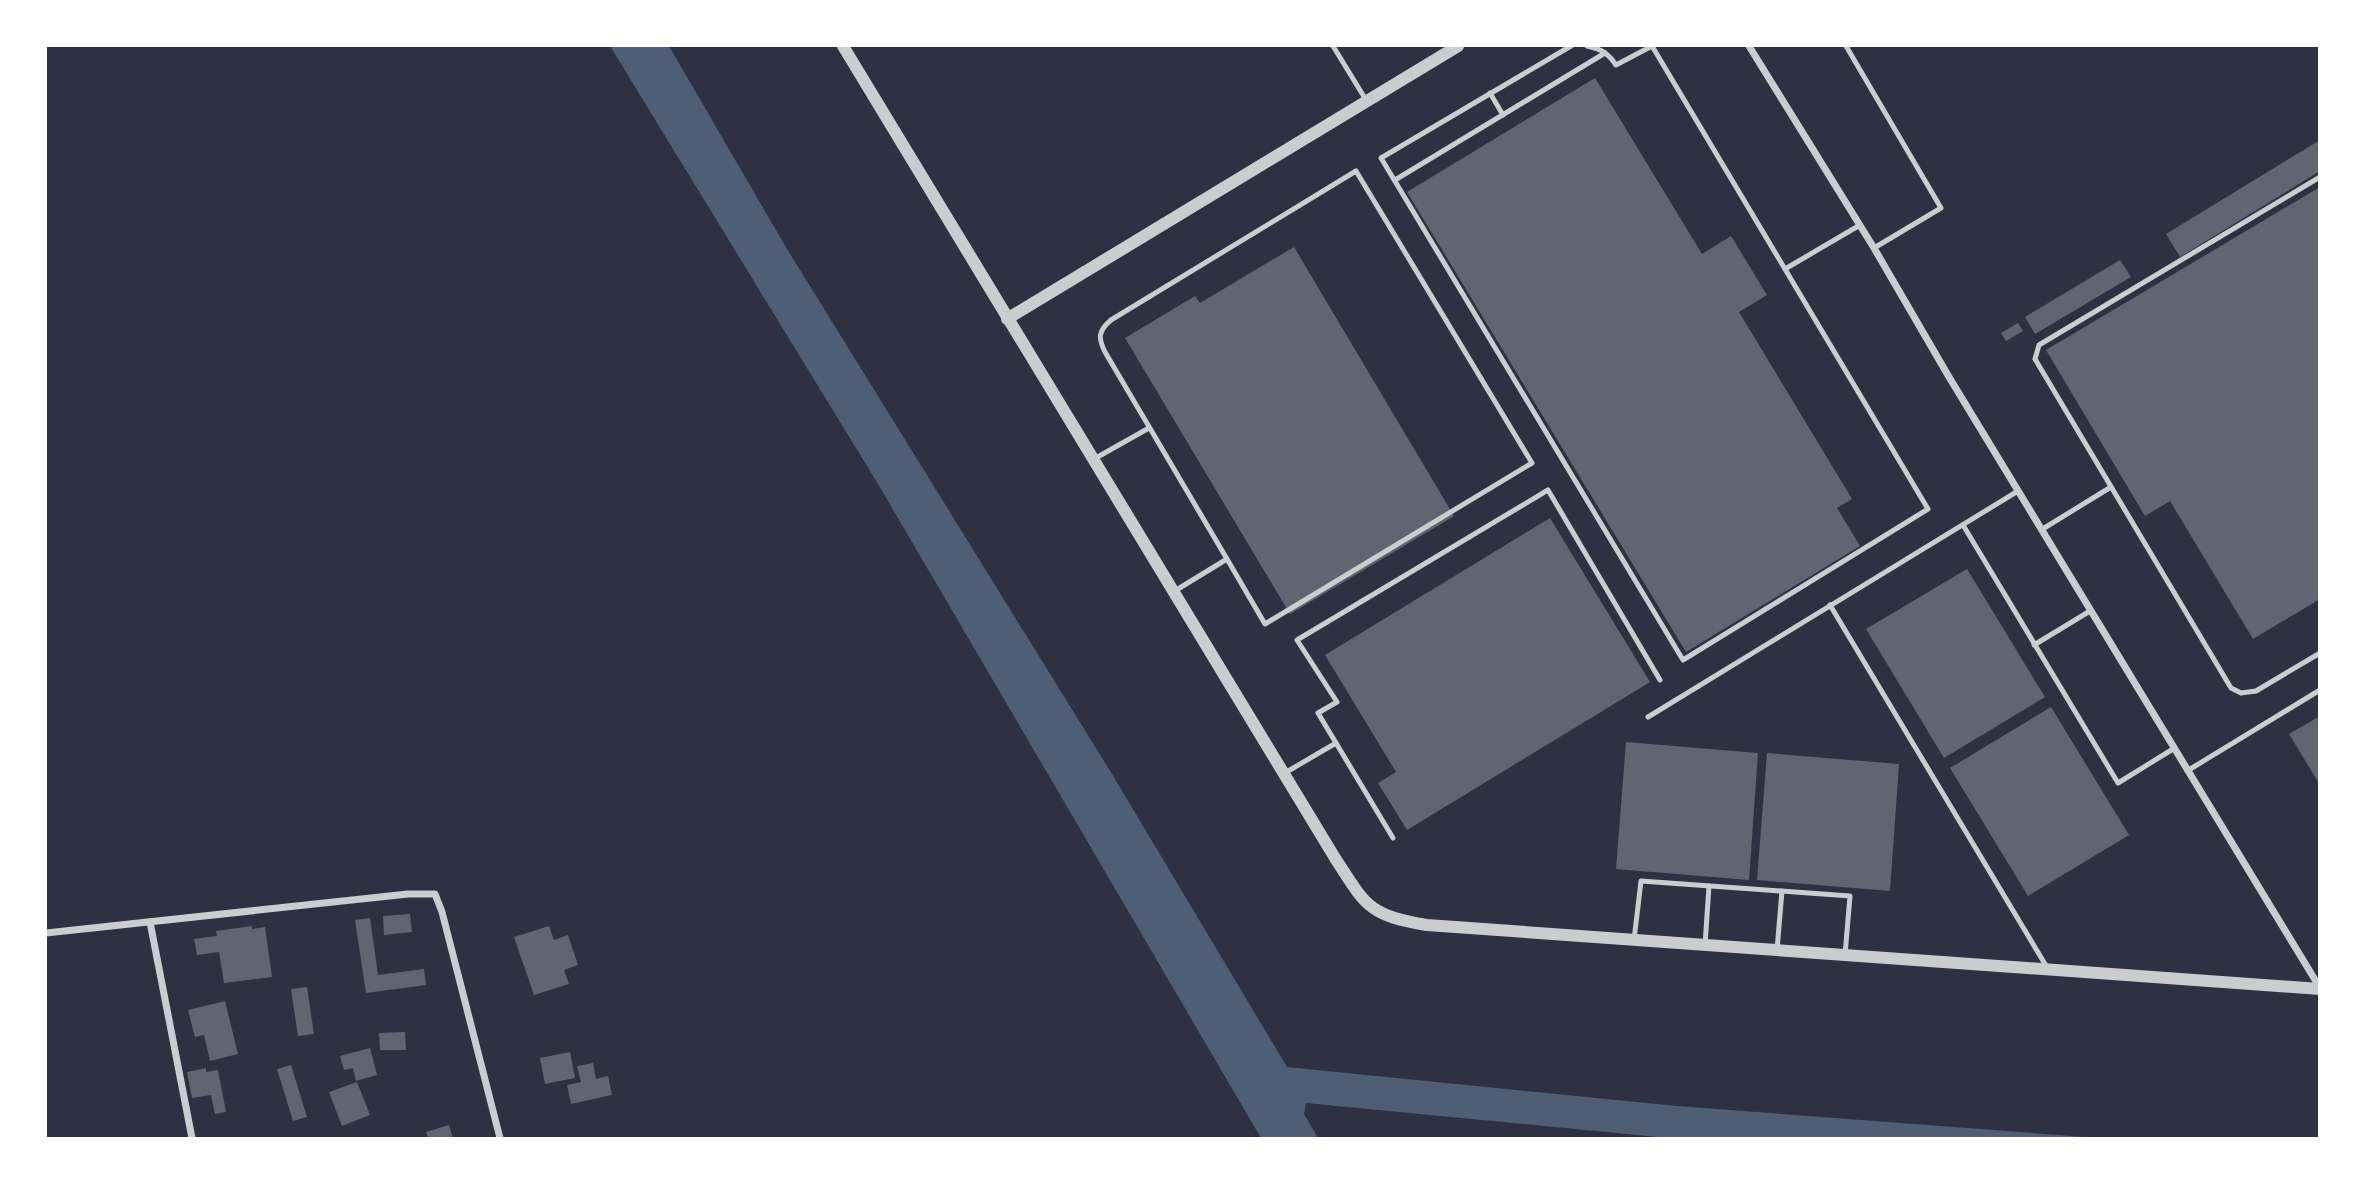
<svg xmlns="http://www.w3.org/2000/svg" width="2365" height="1184" font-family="Raleway,sans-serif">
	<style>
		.water { fill: #4f5d75 }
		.building { fill: #626471 }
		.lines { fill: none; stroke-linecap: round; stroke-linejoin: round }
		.service { stroke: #caccd0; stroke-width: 5 }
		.minor { stroke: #caccd0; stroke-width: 7 }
		.tertiary { stroke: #caccd0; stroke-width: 12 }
	</style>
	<rect width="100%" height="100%" fill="#2d3142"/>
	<path class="water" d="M610 46H669L787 249 1112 774 1287 1067 1677 1106 2099 1138H1668L1306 1103 1304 1114 1318 1138H1261L878 484Z"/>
	<g class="building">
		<path d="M1595 78 1702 254 1731 236 1767 295 1739 312 1852 499 1837 508 1860 546 1686 652 1407 192Z"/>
		<path d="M2320 140V171L2180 257 2166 234Z"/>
		<path d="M2320 187V599L2253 639 2170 501 2145 516 2046 350Z"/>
		<path d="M1294 247 1454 516 1290 614 1125 338 1195 296 1200 303Z"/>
		<path d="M2120 260 2131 277 2035 334 2025 317Z"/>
		<path d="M2018 323 2023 331 2006 341 2001 333Z"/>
		<path d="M1550 518 1650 682 1407 830 1378 783 1396 772 1325 655Z"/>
		<path d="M1967 569 2045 697 1944 758 1866 629Z"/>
		<path d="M2051 707 2129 835 2028 896 1950 768Z"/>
		<path d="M2320 716V785L2289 734Z"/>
		<path d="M1626 742 1758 753 1749 880 1616 869Z"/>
		<path d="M1767 753 1899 764 1890 891 1757 880Z"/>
		<path d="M410 914 412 932 384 935 383 916Z"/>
		<path d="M370 918 378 975 424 969 426 985 366 993 355 920Z"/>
		<path d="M252 926V929L265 927 272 977 224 983 219 952 197 955 194 939 217 936 216 931Z"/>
		<path d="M549 926 554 940 568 935 578 965 564 970 569 984 534 995 514 937Z"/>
		<path d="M307 987 314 1034 298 1036 291 989Z"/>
		<path d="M225 1001 238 1054 210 1061 204 1035 195 1037 188 1010Z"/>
		<path d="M405 1032 406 1050H380L379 1033Z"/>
		<path d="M370 1048 377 1075 356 1081 353 1068 344 1070 340 1056Z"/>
		<path d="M570 1052 575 1078 545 1084 540 1058Z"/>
		<path d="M593 1063 596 1079 608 1076 612 1095 571 1104 567 1085 581 1082 577 1066Z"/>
		<path d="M291 1065 307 1117 293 1121 277 1069Z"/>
		<path d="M206 1068V1072L218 1070 226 1112 215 1114 211 1095 192 1098 187 1072Z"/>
		<path d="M357 1082 370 1115 342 1126 329 1092Z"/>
		<path d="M449 1125 453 1138H428L426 1132Z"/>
	</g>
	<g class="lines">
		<g class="service">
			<path d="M1333 46 1366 100"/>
			<path d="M1571 46 1381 158 1683 660 1928 509 1652 46 1616 65C1608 53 1601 49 1587 46"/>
			<path d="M1846 46 1941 208 1874 248"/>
			<path d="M1490 93 1503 115"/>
			<path d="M2320 177 2039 345 2035 359 2231 688 2241 693 2256 691 2320 653"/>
			<path d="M1395 180 1605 53"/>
			<path d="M1785 269 1860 225"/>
			<path d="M1094 459 1149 428"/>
			<path d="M1963 525 2118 783 2173 749"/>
			<path d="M2041 530 2111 487"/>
			<path d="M1173 592 1227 559 1265 624 1532 463 1356 171 1111 320C1098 331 1098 338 1105 352L1227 559"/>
			<path d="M1830 605 2048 969"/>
			<path d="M2034 645 2090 611"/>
			<path d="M1648 717 2018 491"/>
			<path d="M1336 743 1318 713 1337 702 1297 640 1548 490 1660 680"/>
			<path d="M2187 771 2320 690"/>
			<path d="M1283 774 1336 743 1393 838"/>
			<path d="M1634 940 1641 881 1850 896 1845 955"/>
			<path d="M1705 945 1709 886"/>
			<path d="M1777 950 1782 891"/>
		</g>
		<g class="minor">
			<path d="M1749 46 1874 248 1949 377 2320 988"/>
			<path d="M150 922 192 1138"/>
			<path d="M46 933 408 894H435L442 912 500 1138"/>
		</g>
		<g class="tertiary">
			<path d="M843 46 1335 858C1366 906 1368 915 1427 925L2320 989"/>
			<path d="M1007 319 1458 46"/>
		</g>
	</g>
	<rect width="2365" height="1184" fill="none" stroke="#ffffff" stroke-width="94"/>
</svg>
